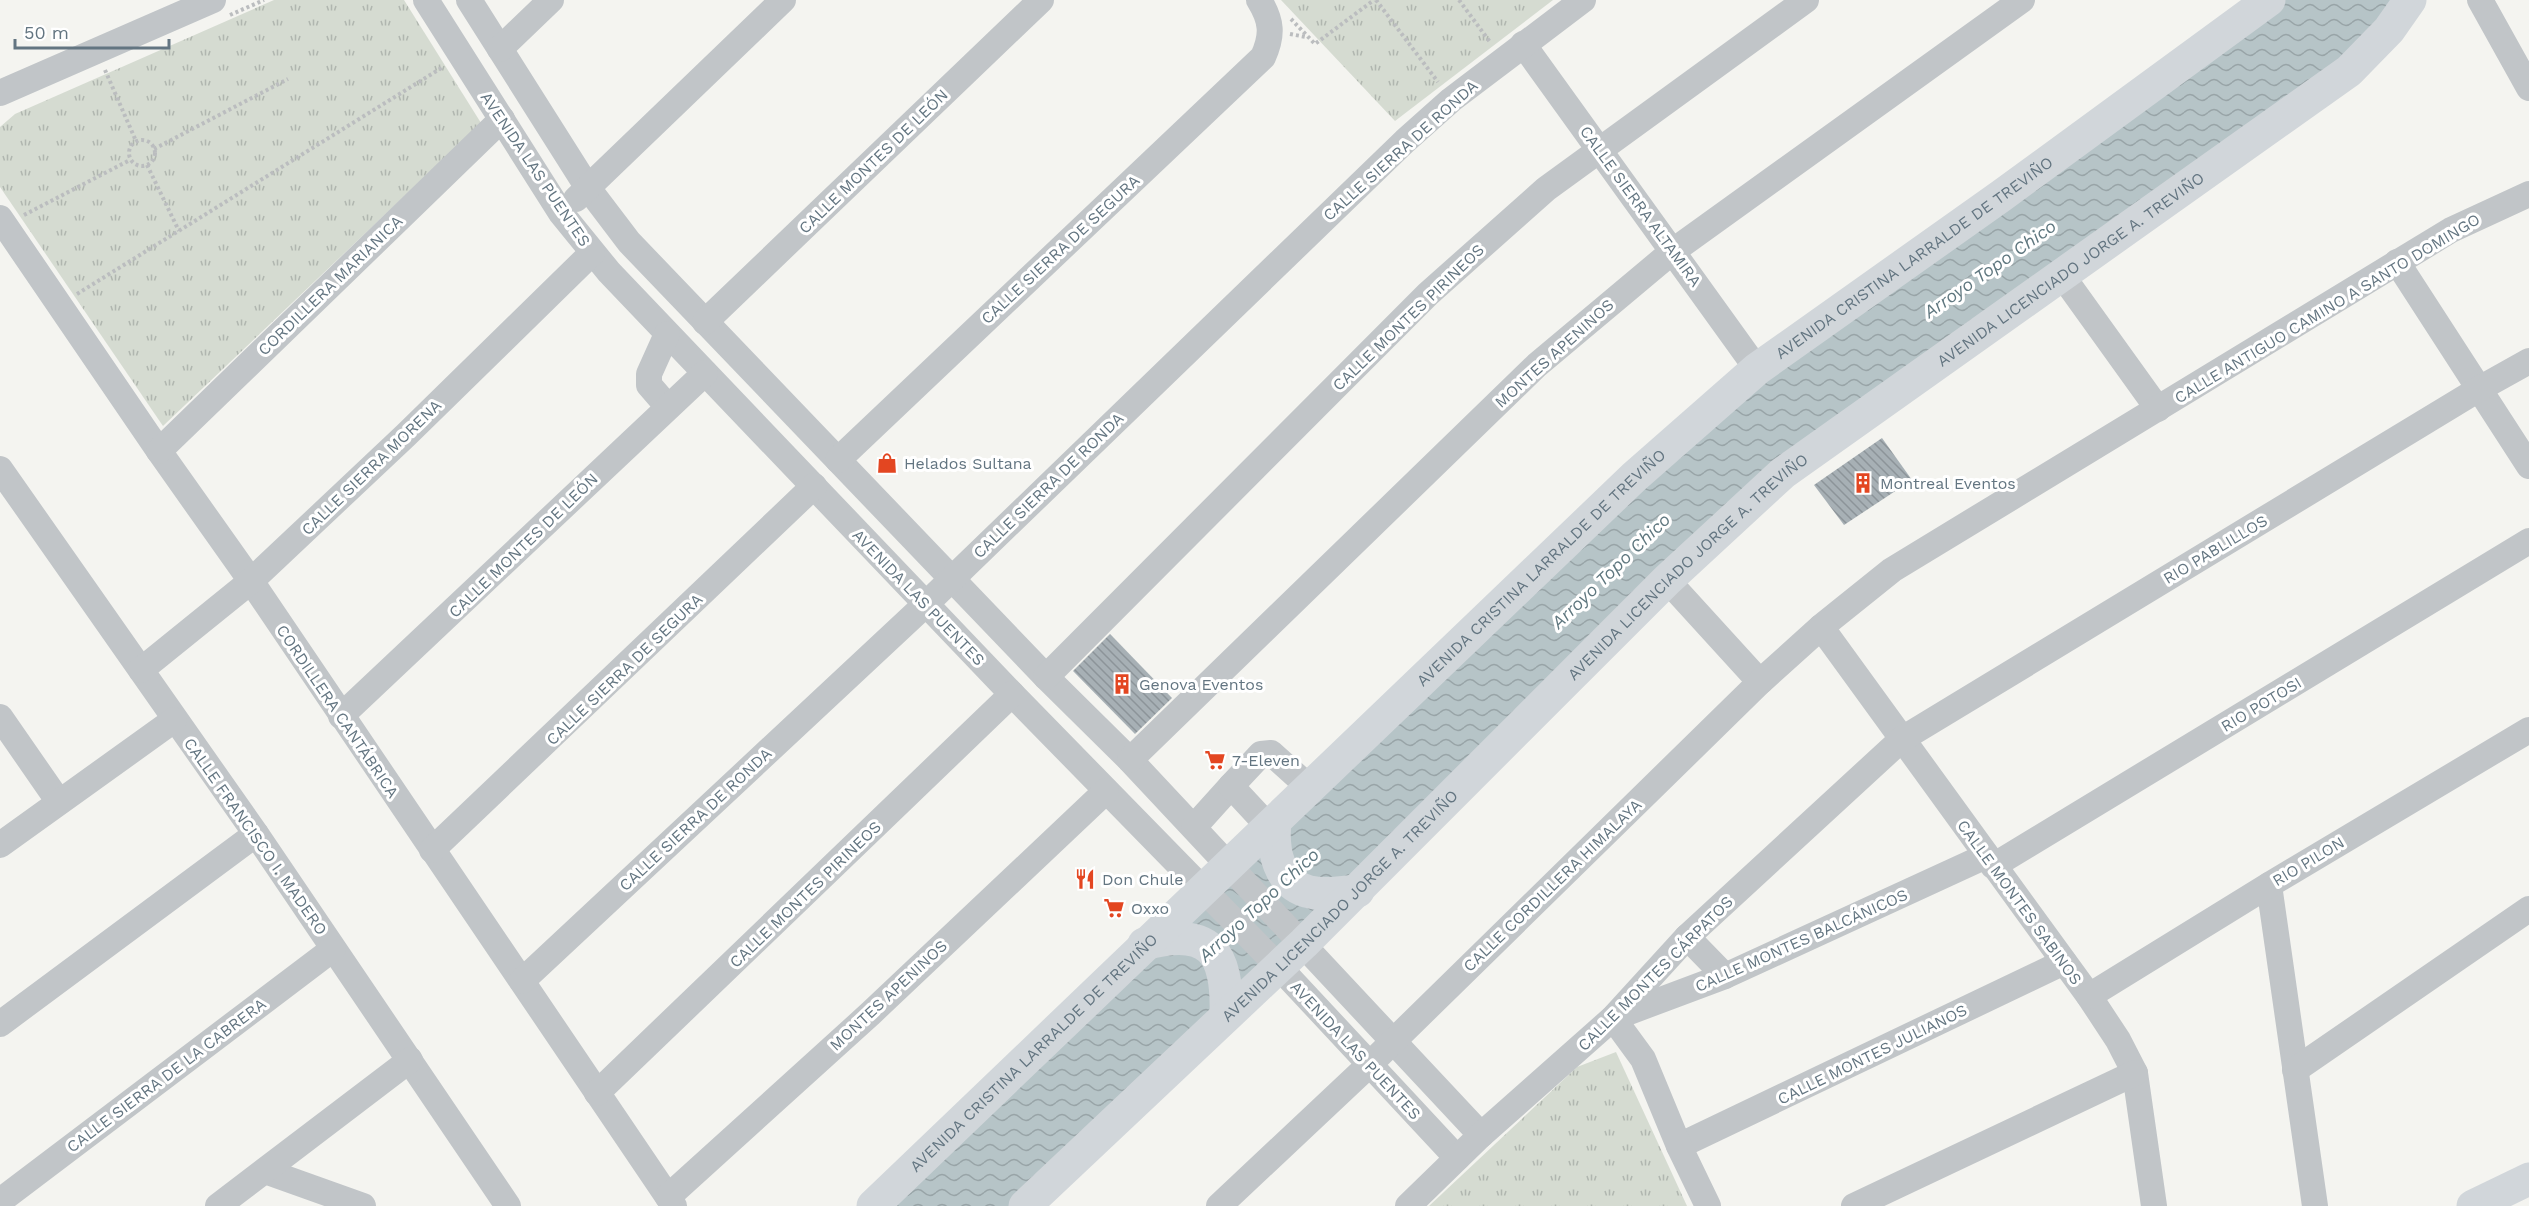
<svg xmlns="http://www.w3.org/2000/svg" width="2529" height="1206" font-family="'Work Sans',sans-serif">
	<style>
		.park { fill: url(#park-tufts) }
		.water { fill: url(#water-waves) }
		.building { fill: url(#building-back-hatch) }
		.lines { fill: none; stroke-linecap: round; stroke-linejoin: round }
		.path { stroke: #bbbdbf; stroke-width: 4; stroke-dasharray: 3 3; stroke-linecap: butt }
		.minor { stroke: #c1c5c8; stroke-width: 26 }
		.major { stroke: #d1d6da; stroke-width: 33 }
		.labels { text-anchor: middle; stroke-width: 6; stroke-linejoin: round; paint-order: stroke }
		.street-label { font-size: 16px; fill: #637581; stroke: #fff }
		.poi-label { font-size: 16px; fill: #637581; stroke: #fff; text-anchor: start }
		.water-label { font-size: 18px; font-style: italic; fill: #5f777f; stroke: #fff }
	</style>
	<defs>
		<pattern id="park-tufts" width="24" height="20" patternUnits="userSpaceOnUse" patternTransform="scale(1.5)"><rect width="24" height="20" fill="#d5dbd1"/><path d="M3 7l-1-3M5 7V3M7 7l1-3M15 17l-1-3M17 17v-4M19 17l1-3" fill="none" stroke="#b0b6af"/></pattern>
		<pattern id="water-waves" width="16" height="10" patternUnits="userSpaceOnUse" patternTransform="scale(1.5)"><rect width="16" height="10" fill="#b6c4c7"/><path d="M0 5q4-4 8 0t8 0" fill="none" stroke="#98a4a7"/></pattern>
		<pattern id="building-back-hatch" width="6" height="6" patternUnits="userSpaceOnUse" patternTransform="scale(1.5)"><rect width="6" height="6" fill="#a7b0b5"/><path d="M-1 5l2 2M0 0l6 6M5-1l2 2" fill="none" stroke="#8c9499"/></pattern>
	</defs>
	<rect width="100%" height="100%" fill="#f4f4f0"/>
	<g class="park">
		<path d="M274 0H404L481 123 163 426 0 187V127L15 114Z"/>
		<path d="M1281 0H1553L1395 121Z"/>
		<path d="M1616 1052 1687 1206H1429L1577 1067Z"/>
	</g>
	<path class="water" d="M2269 0H2410L2389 30 1857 418 1025 1206H872L1634 477Z"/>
	<g class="building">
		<path d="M1882 438 1912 480 1844 525 1814 485Z"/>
		<path d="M1110 634 1172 698 1135 734 1073 671Z"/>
	</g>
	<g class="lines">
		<g class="path">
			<path d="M1376 0 1438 82"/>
			<path d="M1459 0 1490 42"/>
			<path d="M230 15 264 0"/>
			<path d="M1291 19 1315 44 1374 0"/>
			<path d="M1290 34 1306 37"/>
			<path d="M105 70 136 141"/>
			<circle cx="142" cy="153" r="13"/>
			<path d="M154 149 288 79"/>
			<path d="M147 165 179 231"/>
			<path d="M24 215 130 160"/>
			<path d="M77 294 443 67"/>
		</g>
		<g class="minor">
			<path d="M426 0 561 213 609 272 1012 694 1279 967 1457 1158"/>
			<path d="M469 0 588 188 629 242 1046 677 1130 760 1481 1135"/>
			<path d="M2480 0 2529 88"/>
			<path d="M1523 44 1757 369"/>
			<path d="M500 49 551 0"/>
			<path d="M0 93 213 0"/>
			<path d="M576 199 783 0"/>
			<path d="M0 218 159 451 251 581 674 1206"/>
			<path d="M2397 262 2529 466"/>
			<path d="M2061 274 2158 409"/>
			<path d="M705 322 1041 0"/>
			<path d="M667 334 649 374V385L668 407"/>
			<path d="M159 451 502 119"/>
			<path d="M838 460 1263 57C1273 35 1272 21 1259 0"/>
			<path d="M0 469 256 834 508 1206"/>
			<path d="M1667 580 1760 682"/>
			<path d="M1821 627 2089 996 2118 1040 2135 1073 2154 1206"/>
			<path d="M141 670 251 581 406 435 592 253"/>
			<path d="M1046 677 1428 294 1546 189 1806 0"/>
			<path d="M341 716 705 373"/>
			<path d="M0 717 59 802"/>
			<path d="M1130 760 1537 365 1673 251 2022 0"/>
			<path d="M1194 827 1231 786"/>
			<path d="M1269 827 1231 786 1261 754 1271 753 1310 788"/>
			<path d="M0 845 174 720"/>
			<path d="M432 850 814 486"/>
			<path d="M1993 866 2529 541"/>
			<path d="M2269 885 2315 1206"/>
			<path d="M1687 937 1725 976"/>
			<path d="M522 981 927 603 1405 141 1451 100 1583 0"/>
			<path d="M2089 996 2269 885 2529 730"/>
			<path d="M0 1024 256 834"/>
			<path d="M2295 1070 2529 909"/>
			<path d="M597 1093 1012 694"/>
			<path d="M1679 1146 2064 962"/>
			<path d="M265 1171 363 1206"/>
			<path d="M668 1197 871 1013 1106 791"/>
			<path d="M0 1201 333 949"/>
			<path d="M218 1206 410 1060"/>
			<path d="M1219 1206 1369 1065 1760 682 1821 627 1892 570 2451 230 2529 194"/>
			<path d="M1408 1206 1481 1135 1613 1018 1687 937 1902 739 2479 389 2529 361"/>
			<path d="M1708 1206 1679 1146 1643 1059 1613 1018 1725 976 1986 856"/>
			<path d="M1854 1206 2135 1073"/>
		</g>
		<g class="major">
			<path d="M1275 822C1272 849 1278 885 1310 892 1325 896 1343 892 1358 891"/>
			<path d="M1144 944C1210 926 1228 952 1226 1015"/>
			<path id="s1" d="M873 1206 1634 477 1757 369 2001 196 2269 0"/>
			<path id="s2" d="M1025 1206 1304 943 1667 580 1783 473 2349 71 2389 30 2410 0"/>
			<path d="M2473 1206 2529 1179"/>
		</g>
	</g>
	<defs>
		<g id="shop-bare" transform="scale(1.62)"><path d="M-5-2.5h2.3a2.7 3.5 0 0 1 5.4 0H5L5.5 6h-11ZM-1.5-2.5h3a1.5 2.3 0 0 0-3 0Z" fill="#e34621" stroke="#fff" stroke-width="2.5" paint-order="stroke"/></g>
		<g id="building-bare" transform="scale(1.62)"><path d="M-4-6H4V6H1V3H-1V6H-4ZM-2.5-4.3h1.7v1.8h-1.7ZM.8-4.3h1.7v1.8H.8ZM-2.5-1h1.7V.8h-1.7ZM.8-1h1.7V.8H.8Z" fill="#e34621" stroke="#fff" stroke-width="2.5" paint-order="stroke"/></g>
		<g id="supermarket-bare" transform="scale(1.62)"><path d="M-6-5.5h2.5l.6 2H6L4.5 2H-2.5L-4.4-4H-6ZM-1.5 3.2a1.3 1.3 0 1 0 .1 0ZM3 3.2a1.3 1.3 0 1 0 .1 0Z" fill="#e34621" stroke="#fff" stroke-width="2.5" paint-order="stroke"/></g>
		<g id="restaurant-bare" transform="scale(1.62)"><path d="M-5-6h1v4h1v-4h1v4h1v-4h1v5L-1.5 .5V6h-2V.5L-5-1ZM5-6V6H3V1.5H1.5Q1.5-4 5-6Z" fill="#e34621" stroke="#fff" stroke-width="2.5" paint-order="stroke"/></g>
	</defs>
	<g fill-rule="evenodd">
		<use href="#shop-bare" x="887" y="463"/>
		<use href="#building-bare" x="1863" y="483"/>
		<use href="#building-bare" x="1122" y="684"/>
		<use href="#supermarket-bare" x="1215" y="760"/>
		<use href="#restaurant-bare" x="1085" y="879"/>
		<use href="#supermarket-bare" x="1114" y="908"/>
	</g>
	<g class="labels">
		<g class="street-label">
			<text transform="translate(1400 150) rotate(-42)" y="6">CALLE SIERRA DE RONDA</text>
			<text transform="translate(873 161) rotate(-44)" y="6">CALLE MONTES DE LEÓN</text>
			<text transform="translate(536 169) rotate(56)" y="6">AVENIDA LAS PUENTES</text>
			<text transform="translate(1641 206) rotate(54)" y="6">CALLE SIERRA ALTAMIRA</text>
			<text transform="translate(1060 249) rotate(-43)" y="6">CALLE SIERRA DE SEGURA</text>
			<text dy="6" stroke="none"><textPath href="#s1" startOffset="1410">AVENIDA CRISTINA LARRALDE DE TREVIÑO</textPath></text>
			<text dy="6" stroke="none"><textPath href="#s2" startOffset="1407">AVENIDA LICENCIADO JORGE A. TREVIÑO</textPath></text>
			<text transform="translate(330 285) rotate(-44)" y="6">CORDILLERA MARIANICA</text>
			<text transform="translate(2327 308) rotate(-31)" y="6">CALLE ANTIGUO CAMINO A SANTO DOMINGO</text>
			<text transform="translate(1408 317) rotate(-44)" y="6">CALLE MONTES PIRINEOS</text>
			<text transform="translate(1554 353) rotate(-42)" y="6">MONTES APENINOS</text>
			<text transform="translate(371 467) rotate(-44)" y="6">CALLE SIERRA MORENA</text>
			<text transform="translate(1048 485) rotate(-44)" y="6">CALLE SIERRA DE RONDA</text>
			<text transform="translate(523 545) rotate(-44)" y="6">CALLE MONTES DE LEÓN</text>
			<text transform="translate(2215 549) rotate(-31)" y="6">RIO PABLILLOS</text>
			<text dy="6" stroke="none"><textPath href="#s2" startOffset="921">AVENIDA LICENCIADO JORGE A. TREVIÑO</textPath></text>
			<text dy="6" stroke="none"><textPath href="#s1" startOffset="924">AVENIDA CRISTINA LARRALDE DE TREVIÑO</textPath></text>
			<text transform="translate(919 597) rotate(46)" y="6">AVENIDA LAS PUENTES</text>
			<text transform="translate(624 669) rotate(-44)" y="6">CALLE SIERRA DE SEGURA</text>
			<text transform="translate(2261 704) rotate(-31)" y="6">RIO POTOSI</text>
			<text transform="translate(338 711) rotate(56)" y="6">CORDILLERA CANTÁBRICA</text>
			<text transform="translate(695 819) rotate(-43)" y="6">CALLE SIERRA DE RONDA</text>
			<text transform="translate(256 836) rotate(55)" y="6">CALLE FRANCISCO I. MADERO</text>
			<text transform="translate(2308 861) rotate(-31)" y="6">RIO PILON</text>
			<text transform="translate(1552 885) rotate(-44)" y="6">CALLE CORDILLERA HIMALAYA</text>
			<text transform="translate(805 894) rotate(-44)" y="6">CALLE MONTES PIRINEOS</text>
			<text transform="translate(2020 902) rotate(54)" y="6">CALLE MONTES SABINOS</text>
			<text dy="6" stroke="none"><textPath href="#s2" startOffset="435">AVENIDA LICENCIADO JORGE A. TREVIÑO</textPath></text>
			<text transform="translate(1801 940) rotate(-24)" y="6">CALLE MONTES BALCÁNICOS</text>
			<text transform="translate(1655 973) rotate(-45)" y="6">CALLE MONTES CÁRPATOS</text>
			<text transform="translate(888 995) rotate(-43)" y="6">MONTES APENINOS</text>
			<text transform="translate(1356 1050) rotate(47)" y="6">AVENIDA LAS PUENTES</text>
			<text dy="6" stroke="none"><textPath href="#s1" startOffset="222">AVENIDA CRISTINA LARRALDE DE TREVIÑO</textPath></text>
			<text transform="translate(1872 1054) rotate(-26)" y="6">CALLE MONTES JULIANOS</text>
			<text transform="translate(166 1075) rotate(-37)" y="6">CALLE SIERRA DE LA CABRERA</text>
		</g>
		<g class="poi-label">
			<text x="904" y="469">Helados Sultana</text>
			<text x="1880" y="489">Montreal Eventos</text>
			<text x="1139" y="690">Genova Eventos</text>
			<text x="1232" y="766">7-Eleven</text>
			<text x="1102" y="885">Don Chule</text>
			<text x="1131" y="914">Oxxo</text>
		</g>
		<g class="water-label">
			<text transform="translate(1990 269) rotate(-35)" y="6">Arroyo Topo Chico</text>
			<text transform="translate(1611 571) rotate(-44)" y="6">Arroyo Topo Chico</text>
			<text transform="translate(1259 905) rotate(-43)" y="6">Arroyo Topo Chico</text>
		</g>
	</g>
	<path d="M15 39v9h154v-9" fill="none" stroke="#637581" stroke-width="3"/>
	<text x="24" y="39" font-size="18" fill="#637581" stroke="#ffffff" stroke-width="4.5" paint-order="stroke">50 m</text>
</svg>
